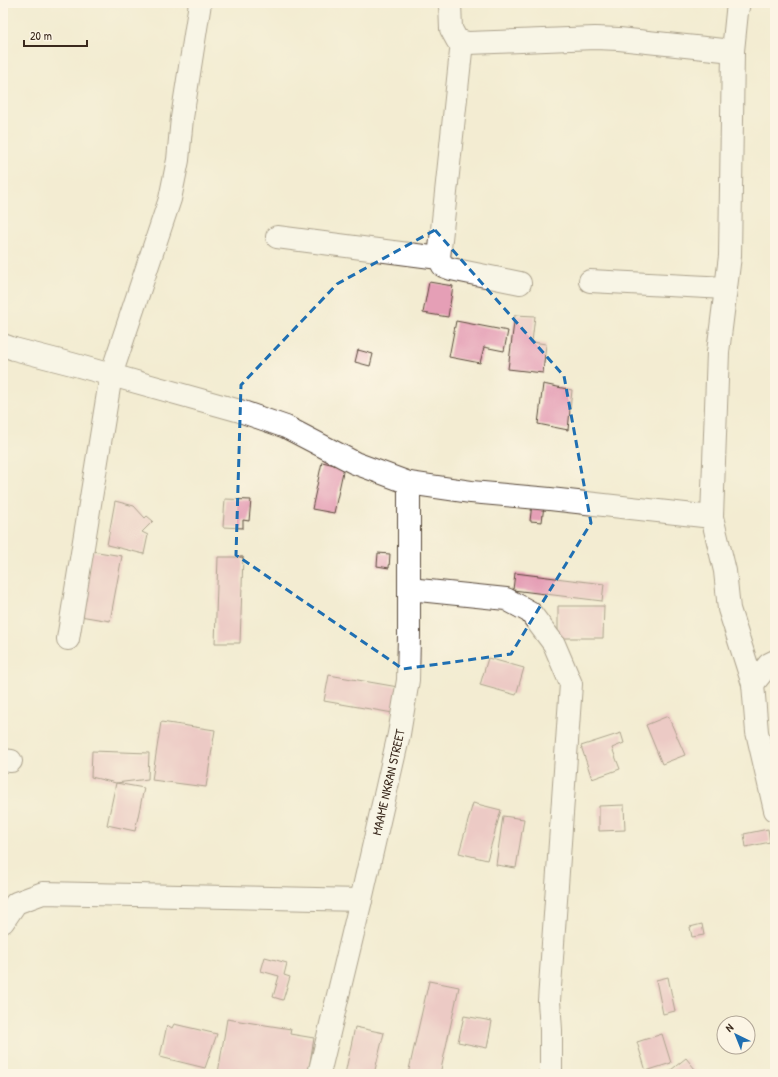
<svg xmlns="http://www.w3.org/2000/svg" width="778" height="1077" font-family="'Patrick Hand',sans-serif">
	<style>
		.building { fill: #e59fb6 }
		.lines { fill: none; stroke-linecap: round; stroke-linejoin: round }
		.minor-casing { stroke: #574739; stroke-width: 24 }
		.minor { stroke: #fff; stroke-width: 22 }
		.marked { fill: none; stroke: #1f6fb2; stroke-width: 3; stroke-dasharray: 8 5; stroke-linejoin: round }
		.labels { text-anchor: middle; stroke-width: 3.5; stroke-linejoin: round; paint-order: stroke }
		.street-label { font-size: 13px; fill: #3b2a1e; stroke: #fcf5e5 }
	</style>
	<rect width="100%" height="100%" fill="#fcf5e5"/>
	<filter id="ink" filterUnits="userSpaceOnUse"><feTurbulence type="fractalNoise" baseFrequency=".025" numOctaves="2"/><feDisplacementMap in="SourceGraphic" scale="8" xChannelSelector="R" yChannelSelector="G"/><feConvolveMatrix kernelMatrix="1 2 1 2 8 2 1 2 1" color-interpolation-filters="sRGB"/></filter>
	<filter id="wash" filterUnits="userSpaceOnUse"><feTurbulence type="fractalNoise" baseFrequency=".012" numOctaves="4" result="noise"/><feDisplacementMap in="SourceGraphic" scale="16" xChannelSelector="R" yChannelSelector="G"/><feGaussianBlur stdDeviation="0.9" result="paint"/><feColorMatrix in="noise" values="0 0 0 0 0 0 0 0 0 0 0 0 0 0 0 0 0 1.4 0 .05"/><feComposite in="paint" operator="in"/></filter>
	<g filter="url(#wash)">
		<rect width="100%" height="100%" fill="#f3ecd2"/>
		<g id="blocks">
			<g class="building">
				<path d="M429 282 453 286 448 317 423 313Z"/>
				<path d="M515 315 535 316 532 342 546 344 543 373 508 369Z"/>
				<path d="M456 321 508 331 504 351 484 347 480 363 449 357Z"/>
				<path d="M358 350 373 354 370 366 355 362Z"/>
				<path d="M543 384 572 390 568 430 538 424Z"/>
				<path d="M322 462 344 467 334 513 312 509Z"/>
				<path d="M225 499 251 500 249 521 243 520V528L223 527Z"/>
				<path d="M115 501 134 506 145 518 147 516 153 521 142 532 148 535 144 554 107 545Z"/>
				<path d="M532 504 544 505 542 522 530 521Z"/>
				<path d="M92 551 122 556 110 621 80 616Z"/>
				<path d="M378 553 390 554 389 568 377 566Z"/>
				<path d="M218 557H243L240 643H215Z"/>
				<path d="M515 573 604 584 602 601 513 590Z"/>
				<path d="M558 606H604L603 638H558Z"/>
				<path d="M488 658 524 668 516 695 480 685Z"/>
				<path d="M329 675 398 687 393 713 324 701Z"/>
				<path d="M668 716 685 755 662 764 646 725Z"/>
				<path d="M161 722 215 730 206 787 152 780Z"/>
				<path d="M621 733 624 743 612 748 620 769 592 779 581 746Z"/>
				<path d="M92 751 149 753 148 779 116 783 91 777Z"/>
				<path d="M116 783 144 788 135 831 107 825Z"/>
				<path d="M473 803 501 810 487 860 459 853Z"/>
				<path d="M624 805 625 830 599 831V806Z"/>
				<path d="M503 816 524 819 516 868 496 865Z"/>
				<path d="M768 829 770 842 746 847 744 834Z"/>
				<path d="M702 924 704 935 692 937 690 927Z"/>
				<path d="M265 957 287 963 284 975 290 977 283 1000 273 997 279 976 261 971Z"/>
				<path d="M668 977 675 1011 663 1014 656 980Z"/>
				<path d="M429 981 459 987 440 1074H408Z"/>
				<path d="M464 1016 492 1021 487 1048 458 1042Z"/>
				<path d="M227 1019 291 1029 290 1034 314 1038 308 1074H227L218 1073Z"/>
				<path d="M174 1024 217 1034 205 1068 160 1057 167 1025 172 1028Z"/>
				<path d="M355 1027 384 1033 374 1074H345Z"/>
				<path d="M662 1034 671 1063 646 1071 637 1042Z"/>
				<path d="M686 1058 699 1074H666Z"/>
			</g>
		</g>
	</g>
	<g filter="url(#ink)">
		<use href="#blocks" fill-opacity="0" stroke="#574739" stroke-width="1"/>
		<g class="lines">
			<g class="minor-casing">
				<g id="minor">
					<path d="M450 3 451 29 457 40 468 43 595 38 619 39 733 51"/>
					<path d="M739 3 737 12 733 51 730 256 718 352 712 517 725 571 729 609 753 684 757 732 775 810"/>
					<path d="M462 42 439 258 443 266 451 269 520 283"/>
					<path d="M277 237 439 258"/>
					<path d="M590 281 726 288"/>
					<path d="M3 345 14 349 72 364 240 411 286 427 355 463 409 483 471 492 550 499 712 517"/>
					<path d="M409 589 506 599 530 612 554 644 571 684 549 1001 551 1030V1074"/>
					<path d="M68 639 111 375 170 199 178 160 182 118 200 3"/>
					<path d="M753 684 769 664 775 661"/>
					<path d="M3 760 11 761"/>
					<path d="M3 922 16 903 43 893 361 900"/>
					<path id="s1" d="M319 1074 361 900 399 734 408 680 409 636V483"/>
				</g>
			</g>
			<use href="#minor" class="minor"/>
		</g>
	</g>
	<path d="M0 0H778V1077H0ZM435 230 564 376 591 523 511 654 403 669 236 555 241 385 337 284Z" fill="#f3ecd2" fill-opacity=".55" fill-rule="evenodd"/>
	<path class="marked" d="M435 230 564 376 591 523 511 654 403 669 236 555 241 385 337 284Z"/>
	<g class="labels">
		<g class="street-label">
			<text dy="5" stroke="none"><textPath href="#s1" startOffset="300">MAAME NKRAN STREET</textPath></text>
		</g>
	</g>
	<rect width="778" height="1077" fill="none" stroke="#fcf5e5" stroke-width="16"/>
	<g transform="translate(736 1035) rotate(317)"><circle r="19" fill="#fcf5e5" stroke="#afa495"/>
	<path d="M0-3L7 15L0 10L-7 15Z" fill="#1f6fb2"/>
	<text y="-6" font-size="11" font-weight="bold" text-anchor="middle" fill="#3b2a1e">N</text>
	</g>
	<path d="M24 40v6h63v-6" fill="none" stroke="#3b2a1e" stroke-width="2"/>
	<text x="30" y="40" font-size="12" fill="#3b2a1e" stroke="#fcf5e5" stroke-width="3" paint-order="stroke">20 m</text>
</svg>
